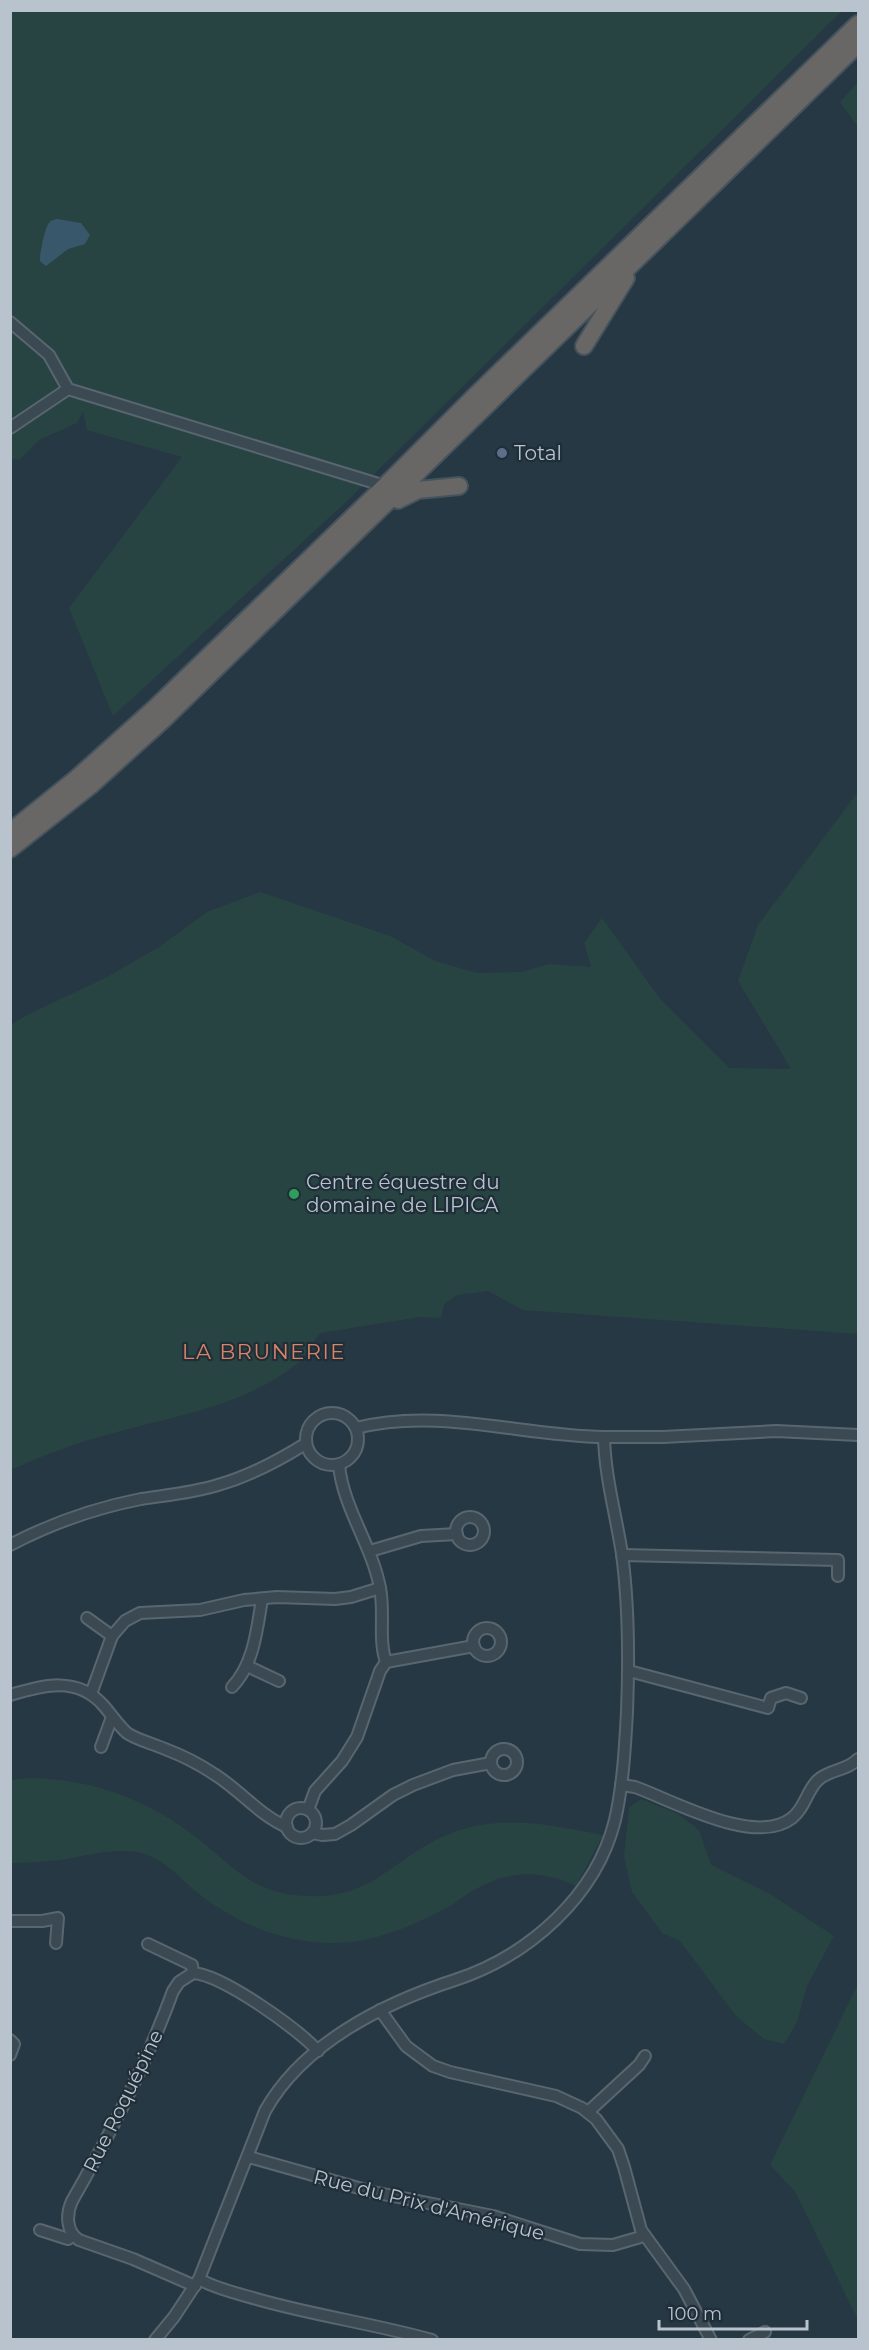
<svg xmlns="http://www.w3.org/2000/svg" width="869" height="2350" font-family="Montserrat,sans-serif">
	<style>
		.green { fill: #284442 }
		.water { fill: #39576a }
		.lines { fill: none; stroke-linecap: round; stroke-linejoin: round }
		.minor-casing { stroke: #596670; stroke-width: 14 }
		.trunk-casing { stroke: #45535d; stroke-width: 20 }
		.minor { stroke: #3b4953; stroke-width: 10 }
		.trunk { stroke: #696765; stroke-width: 16 }
		.service-dot { fill: #5c6f8a; stroke: #1f2e38; stroke-width: 2 }
		.leisure-dot { fill: #2e9e5b; stroke: #1f2e38; stroke-width: 2 }
		.labels { text-anchor: middle; stroke-width: 4.5; stroke-linejoin: round; paint-order: stroke }
		.poi-label { font-size: 20px; fill: #b8c3cd; stroke: #1f2e38; text-anchor: start }
		.street-label { font-size: 20px; fill: #b8c3cd; stroke: #1f2e38 }
		.neighbourhood-label { font-size: 21px; letter-spacing: 1.5px; fill: #d98466; stroke: #1f2e38 }
	</style>
	<rect width="100%" height="100%" fill="#263843"/>
	<g class="green">
		<path d="M10 11H842L346 502 113 716 69 608 182 457 87 430 83 411 77 423 39 440 19 460 11 459Z"/>
		<path d="M858 82V127L840 102Z"/>
		<path d="M858 792V1334L523 1310 488 1291 457 1295 444 1304 441 1318 420 1317 320 1333C313 1342 307 1355 298 1363 245 1406 174 1416 110 1434 76 1443 43 1455 11 1470V1025L27 1015 107 977 159 947 207 912 260 892 390 936 435 961 477 973 522 972 548 964 591 967 584 943 602 918 661 1000 729 1068 791 1069 738 981 758 925Z"/>
		<path d="M28 1778C89 1778 147 1799 196 1837 235 1867 250 1893 305 1896 374 1900 392 1858 447 1835 499 1813 551 1825 603 1835L576 1886C538 1868 505 1871 469 1893 461 1898 454 1904 446 1908 413 1926 373 1943 334 1943 281 1943 233 1922 193 1889 177 1875 163 1858 141 1853 116 1847 86 1856 60 1860 44 1862 27 1863 11 1863V1780Z"/>
		<path d="M641 1799 678 1814 699 1830 711 1865 770 1894 834 1936 807 1986 797 2022 784 2044 764 2039 736 2016 680 1941 662 1933 632 1892 624 1856 629 1808Z"/>
		<path d="M858 1984V2320L795 2191 770 2165Z"/>
	</g>
	<path class="water" d="M57 219 81 223 90 235 85 244 68 249 46 266 40 261C39 257 45 227 49 223 51 220 53 220 57 219Z"/>
	<g class="lines">
		<g class="minor-casing">
			<g id="minor">
				<path d="M10 322 49 355 68 389 385 486"/>
				<path d="M10 428 68 389"/>
				<circle cx="332" cy="1439" r="26"/>
				<path d="M604 1437H663L776 1431 858 1435"/>
				<circle cx="470" cy="1531" r="14"/>
				<path d="M10 1545C52 1523 95 1508 141 1499 167 1495 192 1493 218 1485 249 1476 278 1461 305 1444"/>
				<path d="M370 1551 421 1536 457 1534"/>
				<path d="M622 1555 838 1560V1576"/>
				<path d="M87 1618 112 1636"/>
				<circle cx="487" cy="1642" r="14"/>
				<path d="M386 1662 474 1646"/>
				<path d="M247 1666 279 1681"/>
				<path d="M629 1671 768 1708 771 1698 786 1693 801 1698"/>
				<path d="M232 1687C254 1664 257 1629 262 1599"/>
				<path d="M91 1694 112 1636 125 1621 140 1613 200 1610 244 1600 277 1597 335 1599 351 1597 380 1588"/>
				<path d="M10 1695C44 1685 77 1676 103 1705 111 1714 118 1725 127 1733 137 1740 154 1744 165 1749 181 1755 199 1764 214 1774 240 1790 259 1815 287 1827"/>
				<path d="M101 1747 112 1717"/>
				<circle cx="504" cy="1762" r="13"/>
				<path d="M621 1785 635 1787C674 1801 755 1847 792 1818 805 1808 807 1790 818 1780 830 1769 847 1771 858 1759"/>
				<circle cx="301" cy="1823" r="15"/>
				<path d="M308 1810 315 1791 342 1761 357 1737 380 1671 386 1662C378 1639 385 1612 380 1588 372 1545 343 1508 339 1465"/>
				<path d="M312 1833 322 1835 335 1834 351 1825 393 1795 413 1785 453 1770 491 1763"/>
				<path d="M10 1921H42L58 1918 56 1943"/>
				<path d="M148 1944 192 1965 193 1973"/>
				<path d="M380 2010 406 2046 433 2066 450 2072 556 2096 582 2108 596 2119 618 2149 624 2167 641 2230 684 2289 711 2340"/>
				<path d="M10 2040 14 2044 10 2055"/>
				<path d="M588 2112 639 2065 645 2056"/>
				<path d="M249 2157 373 2192 493 2216 580 2244 613 2245 644 2236"/>
				<path d="M40 2230 68 2239 73 2235"/>
				<path d="M199 2279C216 2289 240 2294 260 2300 317 2316 375 2324 432 2340"/>
				<path d="M195 2286 133 2259 79 2240C66 2232 66 2214 72 2201 111 2133 146 2065 173 1991L179 1982 193 1973C223 1975 298 2029 318 2051"/>
				<path d="M155 2340 174 2317 199 2279 265 2111C303 2043 384 2003 455 1980 528 1956 596 1897 615 1820 623 1785 625 1748 627 1712 629 1660 629 1606 622 1554 616 1515 605 1477 604 1437 521 1436 438 1407 356 1428"/>
				<path d="M749 2340 765 2332"/>
			</g>
		</g>
		<g class="trunk-casing">
			<g id="trunk">
				<path d="M584 346 626 278"/>
				<path d="M398 500 418 490 459 486"/>
				<path d="M10 832 77 778 155 708 385 486 475 396 858 24"/>
				<path d="M10 849 90 786 164 719 858 44"/>
			</g>
		</g>
		<use href="#minor" class="minor"/>
		<use href="#trunk" class="trunk"/>
	</g>
	<circle class="service-dot" cx="502" cy="453" r="6"/>
	<circle class="leisure-dot" cx="294" cy="1194" r="6"/>
	<g class="labels">
		<g class="poi-label">
			<text x="514" y="460">Total</text>
			<text x="306" y="1189">Centre équestre du<tspan x="306" dy="23">domaine de LIPICA</tspan></text>
		</g>
		<g class="street-label">
			<text transform="translate(123 2101) rotate(-64)" y="7">Rue Roquépine</text>
			<text transform="translate(429 2205) rotate(14)" y="7">Rue du Prix d'Amérique</text>
		</g>
		<g class="neighbourhood-label">
			<text x="264" y="1359">LA BRUNERIE</text>
		</g>
	</g>
	<rect width="869" height="2350" fill="none" stroke="#b8c3cd" stroke-width="24"/>
	<path d="M659 2320v9h148v-9" fill="none" stroke="#b8c3cd" stroke-width="3"/>
	<text x="668" y="2320" font-size="18" fill="#b8c3cd" stroke="#1f2e38" stroke-width="4.5" paint-order="stroke">100 m</text>
</svg>
